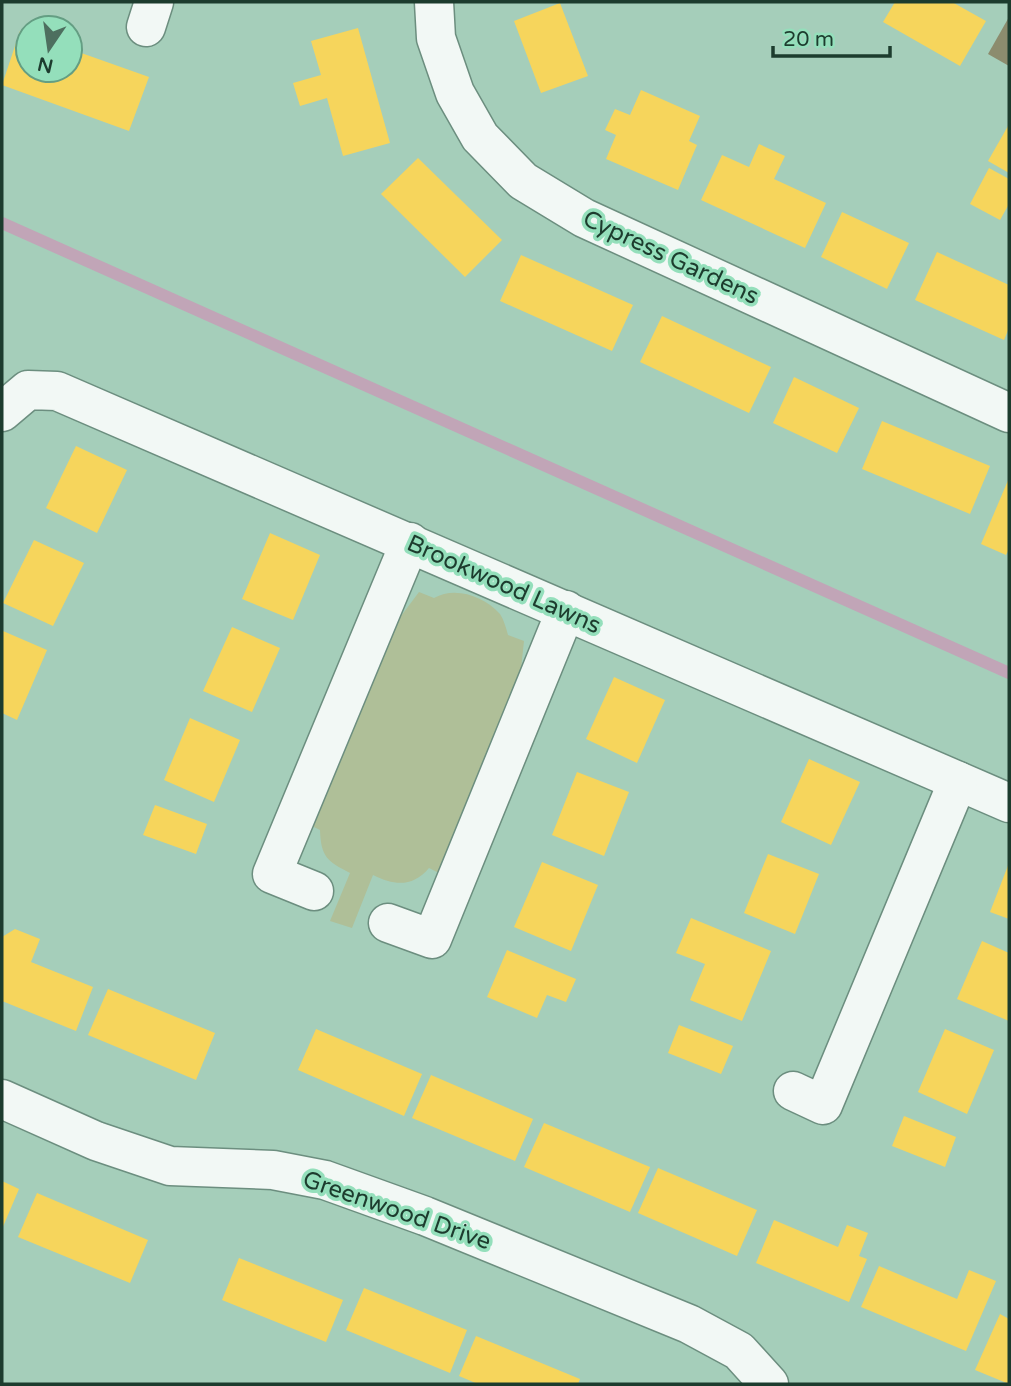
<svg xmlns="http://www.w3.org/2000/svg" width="1011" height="1386" font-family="'Varela Round',sans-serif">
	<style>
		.green { fill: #afbf98 }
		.homes { fill: #f6d55c }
		.industry { fill: #8c8c6e }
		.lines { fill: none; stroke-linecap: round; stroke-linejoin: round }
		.stream { stroke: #c1a5b7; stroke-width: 12 }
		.minor-casing { stroke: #6c8e7f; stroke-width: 41 }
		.minor { stroke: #f2f8f5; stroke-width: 38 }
		.labels { text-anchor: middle; stroke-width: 7; stroke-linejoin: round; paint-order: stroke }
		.street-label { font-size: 24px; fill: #1d3c2e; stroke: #94dfbb }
	</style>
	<rect width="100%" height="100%" fill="#a5ceba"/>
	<path class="green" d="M419 592 434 598C455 586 484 596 500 614 504 620 506 628 508 635L524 641 521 669 439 873 429 868C413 887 395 886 373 875L352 928 330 921 350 873C327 861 321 857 320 830L308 824 398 620Z"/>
	<g class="homes">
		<path d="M895 2H952L986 21 960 66 883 22Z"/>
		<path d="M560 3 588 76 541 93 514 21Z"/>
		<path d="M358 28 390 143 343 156 327 98 300 106 293 83 321 75 311 41Z"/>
		<path d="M20 31 28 34V70H70V49L149 77 129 131 2 85Z"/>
		<path d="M641 90 700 116 689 141 697 145 678 190 606 159 616 135 605 130 615 109 630 115Z"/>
		<path d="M1008 126 1009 127V173L988 161Z"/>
		<path d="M759 144 785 156 774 179 826 203 805 248 701 200 722 155 749 167Z"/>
		<path d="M418 158 502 240 465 277 381 194Z"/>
		<path d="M989 168 1009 179V204L1000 220 970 204Z"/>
		<path d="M842 212 909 243 887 289 821 257Z"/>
		<path d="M937 252 1009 285V328L1004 340 915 300Z"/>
		<path d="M521 255 633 305 612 351 500 301Z"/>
		<path d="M662 316 771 367 749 413 640 362Z"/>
		<path d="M794 377 859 408 837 453 773 423Z"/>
		<path d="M882 421 990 466 970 514 862 469Z"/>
		<path d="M76 446 127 470 97 533 46 508Z"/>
		<path d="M1009 478V549L1006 555 981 544Z"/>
		<path d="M270 533 320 555 293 620 242 599Z"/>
		<path d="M34 540 84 563 53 626 3 603Z"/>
		<path d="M232 627 280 648 252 712 203 691Z"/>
		<path d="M3 631 47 650 17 720 2 713Z"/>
		<path d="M614 677 665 700 637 763 586 739Z"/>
		<path d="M190 718 240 740 214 802 164 780Z"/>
		<path d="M809 759 860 782 831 845 781 822Z"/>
		<path d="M577 772 629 792 604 856 552 835Z"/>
		<path d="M155 805 207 824 196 854 143 835Z"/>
		<path d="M768 854 819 874 795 934 744 913Z"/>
		<path d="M542 862 598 885 571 951 514 927Z"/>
		<path d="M1009 863V919L990 912Z"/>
		<path d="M691 918 771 951 742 1021 690 1000 705 964 676 953Z"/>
		<path d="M15 929 40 939 31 962 93 987 76 1031 2 1001V937Z"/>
		<path d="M982 941 1009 953V1021L957 999Z"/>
		<path d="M507 950 576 979 566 1002 547 995 537 1018 487 997Z"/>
		<path d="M108 989 215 1033 196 1080 88 1035Z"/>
		<path d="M679 1025 733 1046 721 1074 668 1053Z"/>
		<path d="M316 1029 422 1074 404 1116 298 1070Z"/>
		<path d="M945 1029 994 1050 967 1114 918 1092Z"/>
		<path d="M431 1075 533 1119 515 1161 412 1118Z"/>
		<path d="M904 1116 956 1137 945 1167 892 1146Z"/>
		<path d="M544 1123 650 1167 630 1212 524 1167Z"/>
		<path d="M658 1168 757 1210 737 1256 638 1213Z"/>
		<path d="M2 1181 19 1189 2 1229Z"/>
		<path d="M37 1193 148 1240 130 1283 18 1237Z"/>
		<path d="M774 1220 838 1247 847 1225 868 1233 859 1256 867 1259 849 1302 756 1263Z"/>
		<path d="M239 1258 343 1300 326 1342 222 1300Z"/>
		<path d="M879 1266 957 1299 969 1270 996 1281 966 1351 861 1307Z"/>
		<path d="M364 1288 467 1330 450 1373 346 1330Z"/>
		<path d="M1000 1314 1009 1319V1384L975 1370Z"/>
		<path d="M476 1336 580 1379 578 1384H478L459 1376Z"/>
	</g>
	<path class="industry" d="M1009 17V66L988 54Z"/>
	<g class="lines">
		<path class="stream" d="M2 223 1009 673"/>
		<g class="minor-casing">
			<g id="minor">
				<path d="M434 2 436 38 455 93 480 137 523 181 584 218 1009 413"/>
				<path d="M146 27 154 2"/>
				<path d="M2 412 28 390 57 391 1009 803"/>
				<path d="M314 891 272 874 410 542"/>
				<path d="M388 923 432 939 566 610"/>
				<path d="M793 1091 823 1105 958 781"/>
				<path d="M2 1099 96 1141 170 1166 273 1170 325 1180 425 1216 689 1324 739 1351 769 1384"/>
			</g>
		</g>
		<use href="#minor" class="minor"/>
	</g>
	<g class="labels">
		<g class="street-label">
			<text transform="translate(671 257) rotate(25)" y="8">Cypress Gardens</text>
			<text transform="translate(504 584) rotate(24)" y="8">Brookwood Lawns</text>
			<text transform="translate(397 1210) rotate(19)" y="8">Greenwood Drive</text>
		</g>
	</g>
	<rect width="1011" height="1386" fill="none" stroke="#1d3c2e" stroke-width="7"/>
	<g transform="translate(49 49) rotate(193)"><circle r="33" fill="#94dfbb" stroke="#649e83" stroke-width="2"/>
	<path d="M0-5L12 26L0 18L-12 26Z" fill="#4d6f5f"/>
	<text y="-10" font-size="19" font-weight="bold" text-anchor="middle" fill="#1d3c2e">N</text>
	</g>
	<path d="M773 46v10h117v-10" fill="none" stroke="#1d3c2e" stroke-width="3.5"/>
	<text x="783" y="46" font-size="21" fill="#1d3c2e" stroke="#94dfbb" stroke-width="5" paint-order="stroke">20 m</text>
</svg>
